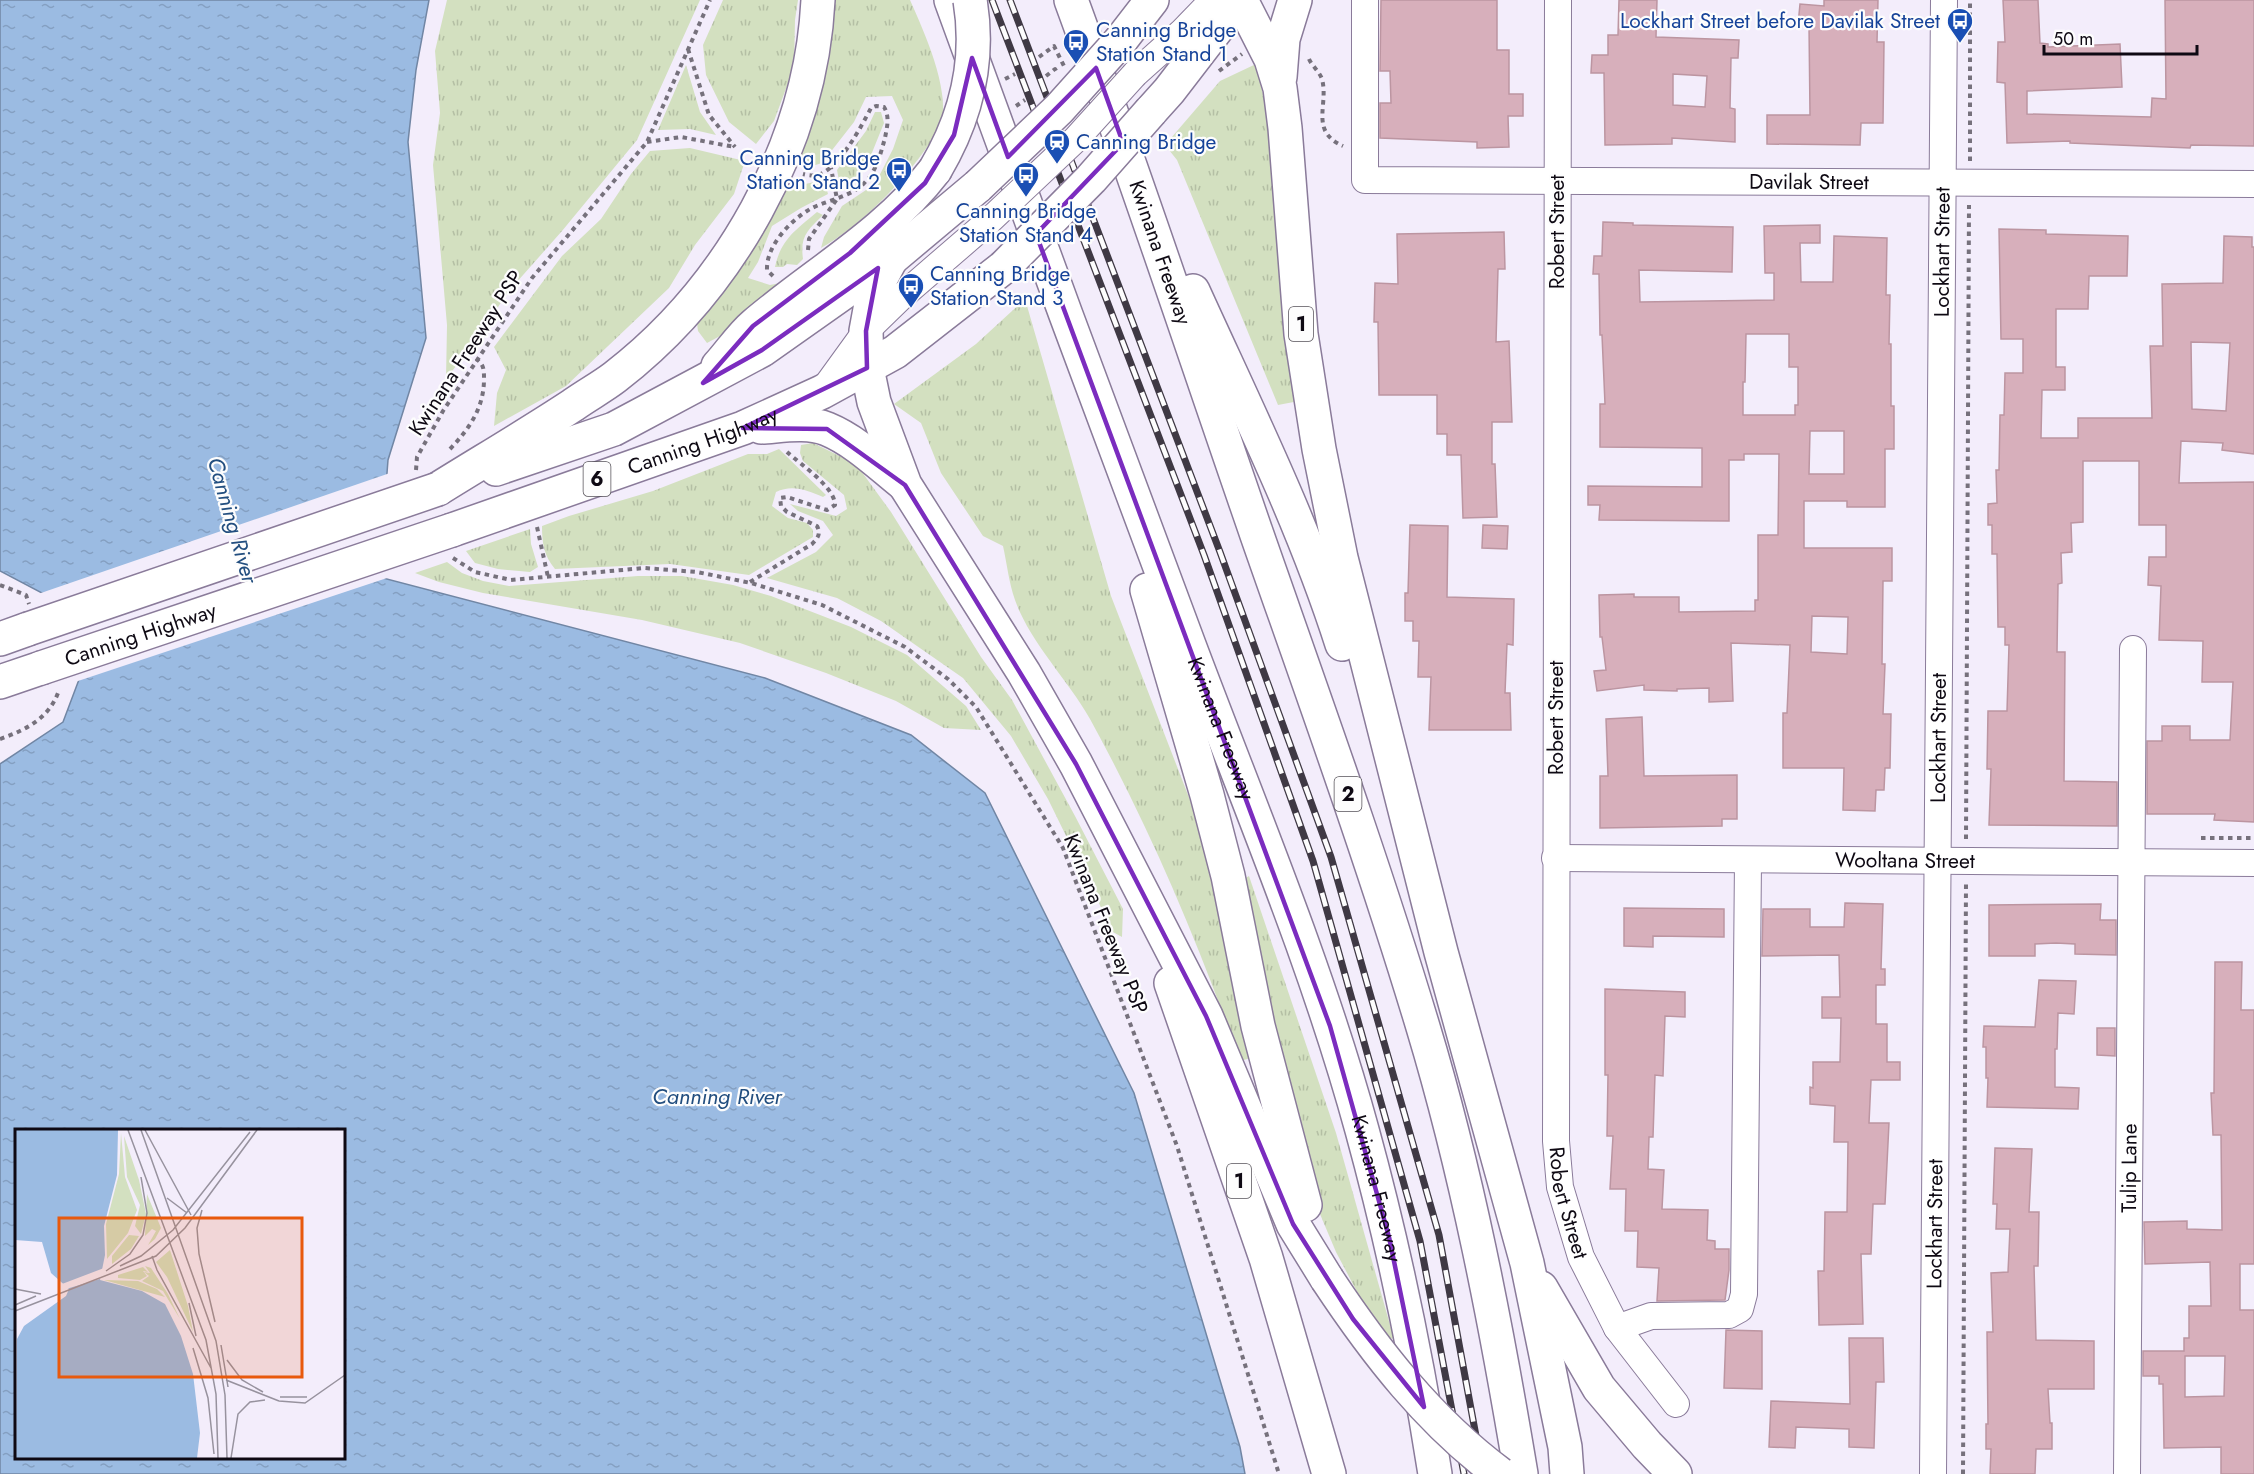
<svg xmlns="http://www.w3.org/2000/svg" width="2254" height="1474" font-family="Jost,sans-serif">
	<style>
		.grass { fill: url(#grass-tufts) }
		.water { fill: url(#water-ripples); stroke: #7186a4; stroke-width: 1.5; fill-rule: evenodd }
		.pier { fill: #f3edfb }
		.building { fill: #d7afbb; stroke: #bc95a1; stroke-width: 1.5; fill-rule: evenodd }
		.lines { fill: none; stroke-linecap: round; stroke-linejoin: round }
		.minor-casing { stroke: #8a7b9a; stroke-width: 28 }
		.highway-casing { stroke: #8a7b9a; stroke-width: 36 }
		.path { stroke: #76717c; stroke-width: 4; stroke-dasharray: 4.5 4.5; stroke-linecap: butt }
		.minor { stroke: #fff; stroke-width: 26 }
		.highway { stroke: #fff; stroke-width: 33 }
		.rail-casing { stroke: #3f3944; stroke-width: 7 }
		.rail { stroke: #fdfdfd; stroke-width: 4.5; stroke-dasharray: 14; stroke-linecap: butt }
		.minor-bridge-casing { stroke: #8a7b9a; stroke-width: 28; stroke-linecap: butt }
		.highway-bridge-casing { stroke: #8a7b9a; stroke-width: 36; stroke-linecap: butt }
		.minor-bridge { stroke: #fff; stroke-width: 26 }
		.highway-bridge { stroke: #fff; stroke-width: 33 }
		.marked { fill: none; stroke: #7b2cbf; stroke-width: 4.5; stroke-linejoin: round }
		.labels { text-anchor: middle; stroke-width: 4.5; stroke-linejoin: round; paint-order: stroke }
		.shield { fill: #fdfdfd; stroke: #565259; stroke-width: 1.5 }
		.shield-label { font-size: 20px; font-weight: bold; fill: #0e0913 }
		.transit-label { font-size: 21px; fill: #164399; stroke: #fdfdfd; text-anchor: start }
		.street-label { font-size: 21px; fill: #0e0913; stroke: #fdfdfd }
		.water-label { font-size: 22px; font-style: italic; fill: #224e7f; stroke: #fdfdfd }
		.inset-road { fill: none; stroke: #97929e; stroke-width: 1.5 }
		.view { fill: #e8590c; fill-opacity: 0.15; stroke: #e8590c; stroke-width: 3 }
		.inset-edge { fill: none; stroke: #0e0913; stroke-width: 3 }
	</style>
	<defs>
		<pattern id="grass-tufts" width="24" height="20" patternUnits="userSpaceOnUse" patternTransform="scale(1.5)"><rect width="24" height="20" fill="#d3e0c0"/><path d="M3 7l-1-3M5 7V3M7 7l1-3M15 17l-1-3M17 17v-4M19 17l1-3" fill="none" stroke="#b4bfa4"/></pattern>
		<pattern id="water-ripples" width="26" height="14" patternUnits="userSpaceOnUse" patternTransform="scale(1.5)"><rect width="26" height="14" fill="#9bbbe2"/><path d="M2 4q2-2 4 0t4 0M15 11q2-2 4 0t4 0" fill="none" stroke="#849fc1"/></pattern>
	</defs>
	<rect width="100%" height="100%" fill="#f3edfb"/>
	<g class="grass">
		<path d="M447 0H700L637 140 562 231 508 292 476 340 446 379 447 325 433 165 440 113 435 51Z"/>
		<path d="M723 0H798L795 20 794 67 774 121 756 144 729 122 706 75 703 45Z"/>
		<path d="M833 0H910C925 34 949 86 942 124 941 130 934 137 930 143 903 182 862 225 821 248L824 237 842 206 875 184 893 149 903 120 892 96 866 97 854 122 822 163 809 167 795 160C813 108 832 56 833 0Z"/>
		<path d="M1256 64 1266 107 1299 401 1278 405 1177 160 1165 145 1220 81Z"/>
		<path d="M686 65 700 112 716 135 690 129 658 130Z"/>
		<path d="M875 112H881L884 123 867 165 857 180 841 191 837 170 866 131Z"/>
		<path d="M690 148 745 161 734 194 695 245 669 288 566 386 494 426 497 393 506 370 494 347 562 256 601 219 631 174 650 151Z"/>
		<path d="M824 180 828 194 801 208 772 226 758 262 748 278 770 285 805 278 733 329 707 343 698 331 696 316 707 303 720 296 728 276 767 221 786 188Z"/>
		<path d="M817 212 823 215C807 231 800 236 803 259L797 265 787 264 783 267H775C781 239 796 230 817 212Z"/>
		<path d="M1025 299 1111 596 1195 813 1222 918 1251 1058 1240 1061C1199 944 1150 828 1090 719 1067 678 1031 644 1015 600 1009 583 1007 564 1003 546L983 536 941 473 921 423 894 404 976 344Z"/>
		<path d="M813 443 856 464 891 512 981 657 1012 700 1075 816 1123 909 1122 937 1113 932 1048 799 1011 736 963 678 881 621 837 598 767 578 816 552 833 535 823 521 798 511 790 504 836 516 847 509 844 495 803 461 800 453 801 445Z"/>
		<path d="M779 449 826 495 823 497C807 490 792 484 776 492L772 506 788 518 807 523 813 530V537L749 575 670 564 555 569C544 556 542 543 542 526L569 516 653 491 748 454H767Z"/>
		<path d="M530 529 531 544 538 567 530 572 498 569 475 563 466 551Z"/>
		<path d="M447 562 462 573 483 581 509 586 638 576H682L733 585 771 596 851 627 907 655 966 706 981 730 944 728 896 701 826 673 740 643 642 620 483 593 439 582 415 573Z"/>
		<path d="M1249 876 1336 1133 1394 1339 1385 1337 1365 1307 1336 1252 1309 1188 1237 883Z"/>
	</g>
	<path class="water" d="M0 0H429L416 70 408 142 426 338 388 460 379 577 765 678 911 735 985 793 1134 1093 1240 1447 1245 1474H0V764L63 722 89 653 63 604 0 571ZM16 1130H344V1458H16Z"/>
	<path class="pier" d="M390 473 382 575 390 577 75 682 86 653 61 606 38 594Z"/>
	<g class="building">
		<path d="M1381 0H1497V50H1509V94H1523V116H1508L1509 147 1477 148V142L1380 138V103H1391L1390 71H1380Z"/>
		<path d="M1619 0H1657L1656 37 1739 40 1738 58H1731L1730 108 1735 109V142L1672 138V144L1605 145 1604 73H1591L1592 55H1608V35H1618ZM1673 74 1707 76 1705 107 1673 105Z"/>
		<path d="M1824 0H1878L1877 42H1884L1883 123H1861L1860 145 1767 144V115H1810L1809 25H1798L1800 4 1824 6Z"/>
		<path d="M2003 0H2038L2040 43 2048 44V47L2120 44 2122 87 2027 91V114L2151 117 2152 98 2166 99 2165 0H2254V146L2191 145 2190 148 2070 143V141L2007 143 2005 83 1997 82 1998 42H2005Z"/>
		<path d="M1603 222 1633 223V225L1733 227 1732 272 1639 270 1640 302 1774 300V273H1765L1764 226 1820 225V243H1800L1801 282H1833L1834 236 1887 238 1886 295H1890L1889 344H1891V406H1894V449H1885V507H1847V501H1804V548H1892V581H1883L1882 664H1885L1883 714H1891L1890 768H1885L1884 790H1876L1875 811 1843 810 1844 768H1783V713H1787L1790 645 1731 643 1733 701 1709 702V688L1677 689V691L1644 690V685L1597 691 1594 671 1606 670 1602 637H1600L1599 595 1634 594V597H1679V612L1755 611V600H1758V535H1778L1779 454H1744V460H1729V521L1599 520 1600 505H1588V486L1702 487V448L1600 447V404H1605L1602 335H1600L1599 274H1593L1594 256H1602ZM1746 334H1789V367H1798V405H1795V415H1743V382H1745ZM1810 431H1844V474H1809ZM1812 616 1848 617 1847 654 1811 652Z"/>
		<path d="M1999 229 2046 230V234L2128 236 2127 276H2089L2088 309H2056V367H2065V390H2042L2041 438H2078V418H2152L2150 346H2163L2162 284 2223 283 2224 236 2252 237V247H2254V454L2222 450 2223 443 2181 441 2179 483 2254 482V822L2214 820 2215 814H2147V741H2162V726H2190V740H2230L2233 682H2202L2203 641 2159 640 2161 586 2148 585 2149 557H2166V525H2139V461H2083V522L2071 523 2072 552 2061 553 2062 583 2058 584 2057 652H2065L2064 781 2117 782V826L1989 825 1991 769H1987L1988 711H2007L2009 645H2005V627H1998L1997 554H1992V525H1988V504L1997 503 1996 470H1999L2000 415H2004L2005 373H2023V339H2001ZM2191 342 2230 343 2226 411 2192 409Z"/>
		<path d="M1504 232 1505 269H1498L1496 342 1509 341 1512 422H1492V464H1495L1497 517 1463 518 1461 455H1447V434H1437V395H1379L1378 322H1374L1375 283 1398 284 1397 234Z"/>
		<path d="M1410 525 1448 526 1447 597 1514 599 1513 645 1507 644 1505 693H1510L1511 730H1429L1431 677H1418L1419 641H1413V621H1405V593H1408Z"/>
		<path d="M1483 525 1508 526 1507 549 1482 548Z"/>
		<path d="M1642 717 1644 776 1737 775V819H1722V826L1600 828V776H1608L1606 719Z"/>
		<path d="M1845 903 1883 904 1881 969H1885V985H1876V1024H1887V1062H1900V1080H1871L1869 1123H1889L1885 1204H1873L1871 1254H1861L1863 1324 1819 1325 1818 1271H1824L1825 1212H1847L1848 1142H1834L1835 1106 1810 1104V1087L1813 1088V1062H1840L1841 1018H1822V997H1840L1839 955 1762 956 1763 909H1810V927H1844Z"/>
		<path d="M2101 904 2100 920H2116V955L2075 954V944L2056 943 2035 944V956H1989V905Z"/>
		<path d="M1624 908 1724 909V937L1653 936V947L1624 946Z"/>
		<path d="M2215 962H2242L2241 1010H2254V1264H2240V1310H2254V1474H2221V1447L2164 1448 2163 1384H2159V1376H2143V1351H2184V1338H2189V1306H2211L2210 1262 2145 1264 2144 1222 2187 1221V1229L2222 1230 2221 1135H2213L2211 1093H2214ZM2185 1356H2225L2224 1396 2185 1397Z"/>
		<path d="M2039 980 2076 981 2074 1014 2058 1013 2057 1049H2055V1087L2079 1088 2078 1109 1987 1107 1988 1078H1986V1047H1983L1984 1026 2035 1027Z"/>
		<path d="M1605 989 1685 992V1017L1665 1016 1663 1076 1655 1075 1653 1137H1649L1648 1169 1664 1170 1662 1209 1708 1210 1707 1240 1715 1241V1249H1729V1270L1725 1300 1657 1301 1659 1268 1637 1267 1638 1231H1625L1626 1189H1610L1613 1136H1607L1608 1075H1605Z"/>
		<path d="M2097 1028H2115V1056L2097 1055Z"/>
		<path d="M1995 1148 2032 1149 2029 1212H2039L2038 1266H2034L2036 1340 2094 1341V1389H2048L2050 1423H2052V1449H2036L2035 1474H1990L1991 1449H1986V1424H1988L1987 1332H1993L1991 1273 2008 1272 2010 1229H1996L1997 1204H1993Z"/>
		<path d="M1726 1330 1762 1331V1389L1724 1388Z"/>
		<path d="M1849 1338H1883L1884 1382H1876L1874 1448 1849 1447V1429L1796 1427 1795 1448 1769 1447 1771 1401 1850 1404Z"/>
	</g>
	<g class="lines">
		<g class="minor-casing">
			<g id="minor">
				<path id="s1" d="M1365 0V180L2254 184"/>
				<path id="s2" d="M1558 0 1556 1141 1560 1187 1581 1257 1617 1328 1676 1404"/>
				<path d="M1135 74 1182 32 1213 0"/>
				<path d="M824 389 866 331 901 297 989 221"/>
				<path id="s3" d="M1555 858 2254 863"/>
				<path d="M1617 1328 1651 1316 1729 1315 1740 1309 1744 1294 1748 860"/>
				<path id="s4" d="M1933 1474 1944 0"/>
				<path id="s5" d="M2127 1474 2133 649"/>
			</g>
		</g>
		<g class="highway-casing">
			<g id="highway">
				<path id="s6" d="M951 0C1029 216 1108 430 1189 645 1249 805 1317 965 1362 1130 1393 1243 1417 1358 1435 1474"/>
				<path id="s7" d="M1071 0C1136 177 1195 356 1257 535 1314 698 1373 861 1423 1027 1467 1173 1496 1324 1521 1474"/>
				<path d="M1241 0 1271 59 1280 88 1285 128 1301 334 1319 449 1341 558 1441 952 1527 1263 1565 1447 1567 1474"/>
				<path d="M1121 40 1152 0"/>
				<path d="M1280 77 1283 39 1295 0"/>
				<path d="M1151 111 1169 91 1239 0"/>
				<path d="M891 259 873 293 866 331 867 368 874 402 905 485 1024 673 1076 764 1206 1016 1293 1224 1327 1279"/>
				<path d="M1193 291C1246 408 1303 522 1342 644"/>
				<path d="M718 366C730 353 741 336 754 325 815 273 886 234 935 170"/>
				<path d="M761 427C781 426 807 421 827 429 856 441 880 465 904 484"/>
				<path d="M496 469 614 429 762 350 891 259 978 186"/>
				<path d="M438 489C483 461 529 434 573 405 587 395 602 387 615 377 729 289 811 145 818 0"/>
				<path id="s8" d="M452 530 743 428 822 392 895 352 1004 267"/>
				<path d="M1147 590 1207 795 1228 876 1258 1026 1305 1205"/>
				<path d="M0 639 28 629"/>
				<path d="M0 682 41 668"/>
				<path d="M1171 983 1266 1258 1329 1474"/>
				<path d="M1541 1288 1599 1388 1647 1445 1675 1474"/>
			</g>
		</g>
		<g class="path">
			<path d="M688 49 709 115 735 147"/>
			<path d="M1039 57 1054 46 1064 66"/>
			<path d="M1309 59C1312 66 1319 71 1322 79 1329 105 1309 131 1343 146"/>
			<path d="M1219 71 1242 54"/>
			<path d="M1046 76 1055 69 1058 74"/>
			<path d="M1005 79 1015 74"/>
			<path d="M1016 106 1025 100"/>
			<path d="M647 142 681 137 735 147"/>
			<path d="M1970 161V0"/>
			<path d="M808 250 809 239 837 199 831 168"/>
			<path d="M773 276 767 270C766 246 790 221 810 209 829 199 853 197 867 180 877 169 881 152 885 138 887 127 890 117 884 107L876 106 871 108C862 125 838 171 817 175 813 176 807 175 803 174"/>
			<path d="M450 449C469 429 484 408 484 379 484 370 484 364 476 359"/>
			<path d="M416 470 417 457 443 411 532 278 647 142 710 0"/>
			<path d="M537 527 548 577"/>
			<path d="M453 558 475 572 511 580 644 568 697 572 751 583 822 605 905 647 948 679 976 707 1063 848 1177 1146 1279 1474"/>
			<path d="M750 582 812 544C818 538 821 534 817 526L787 512 781 506 780 498 787 497 827 510 835 505C835 487 800 464 787 452"/>
			<path d="M0 585 26 595 29 604"/>
			<path d="M0 739C26 730 50 718 59 690"/>
			<path d="M2201 838H2254"/>
			<path d="M1966 839 1969 205"/>
			<path d="M1963 1474 1966 883"/>
		</g>
		<use href="#minor" class="minor"/>
		<use href="#highway" class="highway"/>
		<g class="rail-casing">
			<g id="rail">
				<path d="M992 0 1204 555 1313 861 1420 1241 1464 1474"/>
				<path d="M1010 0 1220 552 1331 857 1439 1235 1483 1474"/>
			</g>
		</g>
		<use href="#rail" class="rail"/>
		<g class="minor-bridge-casing">
			<path id="minor-bridge" d="M989 221 1076 139 1135 74"/>
		</g>
		<g class="highway-bridge-casing">
			<g id="highway-bridge">
				<path d="M935 170C966 118 980 60 970 0"/>
				<path d="M978 186 1059 109 1121 40"/>
				<path d="M1004 267 1091 179 1151 111"/>
				<path d="M28 629 438 489"/>
				<path id="s9" d="M41 668 452 530"/>
				<path d="M1327 1279C1376 1353 1429 1421 1500 1474"/>
			</g>
		</g>
		<use href="#minor-bridge" class="minor-bridge"/>
		<use href="#highway-bridge" class="highway-bridge"/>
	</g>
	<path class="marked" d="M972 58 1008 157 1096 68 1123 143 1036 234 1330 1026 1389 1237 1424 1407 1353 1319 1293 1224 1206 1016 1076 764 905 485 827 429 743 428 867 368 866 331 878 268 762 350 703 383 753 326 850 253 925 183 954 135Z"/>
	<defs>
		<g id="bus-pin" transform="scale(1.35)"><path d="M0 17L-7.5 6A9.5 9.5 0 1 1 7.5 6Z" fill="#1a4fb4" stroke="#fdfdfd"/><path d="M-5-6H5V4H4V6H2V4H-2V6H-4V4H-5ZM-3.5-4V0h7V-4ZM-3.5 1.2v1.5H-2V1.2ZM2 1.2v1.5H3.5V1.2Z" fill="#fff"/></g>
		<g id="station-pin" transform="scale(1.35)"><path d="M0 17L-7.5 6A9.5 9.5 0 1 1 7.5 6Z" fill="#1a4fb4" stroke="#fdfdfd"/><path d="M-3-6H3Q5-6 5-4V2Q5 4 3 4L4.5 6H3L1.5 4h-3L-3 6H-4.5L-3 4Q-5 4-5 2V-4Q-5-6-3-6ZM-3.5-4v3h7v-3ZM-3.5 1v1.5H-2V1ZM2 1v1.5H3.5V1Z" fill="#fff"/></g>
	</defs>
	<g fill-rule="evenodd">
		<use href="#bus-pin" x="1960" y="21"/>
		<use href="#bus-pin" x="1076" y="42"/>
		<use href="#station-pin" x="1057" y="142"/>
		<use href="#bus-pin" x="899" y="170"/>
		<use href="#bus-pin" x="1026" y="175"/>
		<use href="#bus-pin" x="911" y="286"/>
	</g>
	<g class="labels">
		<g class="shield">
			<rect x="1289" y="307" width="24" height="34" rx="4.5"/>
			<rect x="583.5" y="462" width="27" height="34" rx="4.5"/>
			<rect x="1334.5" y="777" width="27" height="34" rx="4.5"/>
			<rect x="1227" y="1164" width="24" height="34" rx="4.5"/>
		</g>
		<g class="shield-label">
			<text x="1301" y="331">1</text>
			<text x="597" y="486">6</text>
			<text x="1348" y="801">2</text>
			<text x="1239" y="1188">1</text>
		</g>
		<g class="transit-label">
			<text x="1940" y="28" text-anchor="end">Lockhart Street before Davilak Street</text>
			<text x="1096" y="37">Canning Bridge<tspan x="1096" dy="24">Station Stand 1</tspan></text>
			<text x="1076" y="149">Canning Bridge</text>
			<text x="880" y="165" text-anchor="end">Canning Bridge<tspan x="880" dy="24">Station Stand 2</tspan></text>
			<text x="1026" y="218" text-anchor="middle">Canning Bridge<tspan x="1026" dy="24">Station Stand 4</tspan></text>
			<text x="930" y="281">Canning Bridge<tspan x="930" dy="24">Station Stand 3</tspan></text>
		</g>
		<g class="street-label">
			<text dy="7" stroke="none"><textPath href="#s1" startOffset="624">Davilak Street</textPath></text>
			<text transform="translate(1557 232) rotate(-90)" y="7">Robert Street</text>
			<text dy="7" stroke="none"><textPath href="#s4" startOffset="1222">Lockhart Street</textPath></text>
			<text dy="7" stroke="none"><textPath href="#s7" startOffset="268">Kwinana Freeway</textPath></text>
			<text transform="translate(466 353) rotate(-57)" y="7">Kwinana Freeway PSP</text>
			<text dy="7" stroke="none"><textPath href="#s8" startOffset="266">Canning Highway</textPath></text>
			<text dy="7" stroke="none"><textPath href="#s9" startOffset="105">Canning Highway</textPath></text>
			<text transform="translate(1556 718) rotate(-90)" y="7">Robert Street</text>
			<text dy="7" stroke="none"><textPath href="#s6" startOffset="777">Kwinana Freeway</textPath></text>
			<text dy="7" stroke="none"><textPath href="#s4" startOffset="736">Lockhart Street</textPath></text>
			<text dy="7" stroke="none"><textPath href="#s3" startOffset="350">Wooltana Street</textPath></text>
			<text transform="translate(1106 924) rotate(68)" y="7">Kwinana Freeway PSP</text>
			<text dy="7" stroke="none"><textPath href="#s5" startOffset="306">Tulip Lane</textPath></text>
			<text dy="7" stroke="none"><textPath href="#s6" startOffset="1263">Kwinana Freeway</textPath></text>
			<text dy="7" stroke="none"><textPath href="#s2" startOffset="1204">Robert Street</textPath></text>
			<text dy="7" stroke="none"><textPath href="#s4" startOffset="250">Lockhart Street</textPath></text>
		</g>
		<g class="water-label">
			<text transform="translate(233 520) rotate(74)" y="8">Canning River</text>
			<text x="717" y="1104">Canning River</text>
		</g>
	</g>
	<g transform="translate(15 1129)">
		<rect width="330" height="330" fill="#f3edfb"/>
		<path d="M106 4 110 48 122 81 113 104 92 130 91 95 104 45ZM109 7 124 51 131 85 126 105 120 97 125 76 112 48ZM132 65 146 99 140 110 133 116 141 102 137 100 130 107ZM114 106 124 107 116 120 97 135V127ZM155 121 173 177 178 203 152 148 141 133ZM130 137 136 139 153 165 165 190 148 162 127 152 134 147 129 143 135 144ZM128 138 133 143 128 142 132 147 125 151 103 149V146ZM89 151 123 152 142 160 150 168Z" fill="#d3e0c0"/>
		<path d="M0 1H103L102 46 89 97 90 126 85 151 127 162 150 175 166 207 178 245 185 304 182 329H1L2 210 9 197 51 167 54 160 36 144 27 113 0 111Z" fill="#9bbbe2"/>
		<path d="M89 139 88 149 51 160 47 155Z" fill="#f3edfb"/>
		<path class="inset-road" d="M113 1 191 211 201 265 203 329M126 1 201 212 210 266 212 329M130 1 176 86M152 69 172 84M187 81 182 99 184 125 200 193M137 127 142 141 196 239M105 137 126 127 158 101 235 3M91 142 115 125 128 106 132 84 126 48M0 160 26 165M174 174 181 207M0 176 21 167M0 182 141 127 170 99 242 1M206 216 213 258M178 219 193 269 199 325M212 231 227 251 248 263M211 251 264 272M265 268H292M264 272 290 274 330 246M216 329 223 285 235 273 250 271"/>
		<path class="view" d="M44 89H287V248H44Z"/>
		<rect width="330" height="330" class="inset-edge"/>
	</g>
	<path d="M2044 45v9h153v-9" fill="none" stroke="#0e0913" stroke-width="3"/>
	<text x="2053" y="45" font-size="18" fill="#0e0913" stroke="#fdfdfd" stroke-width="4.5" paint-order="stroke">50 m</text>
</svg>
